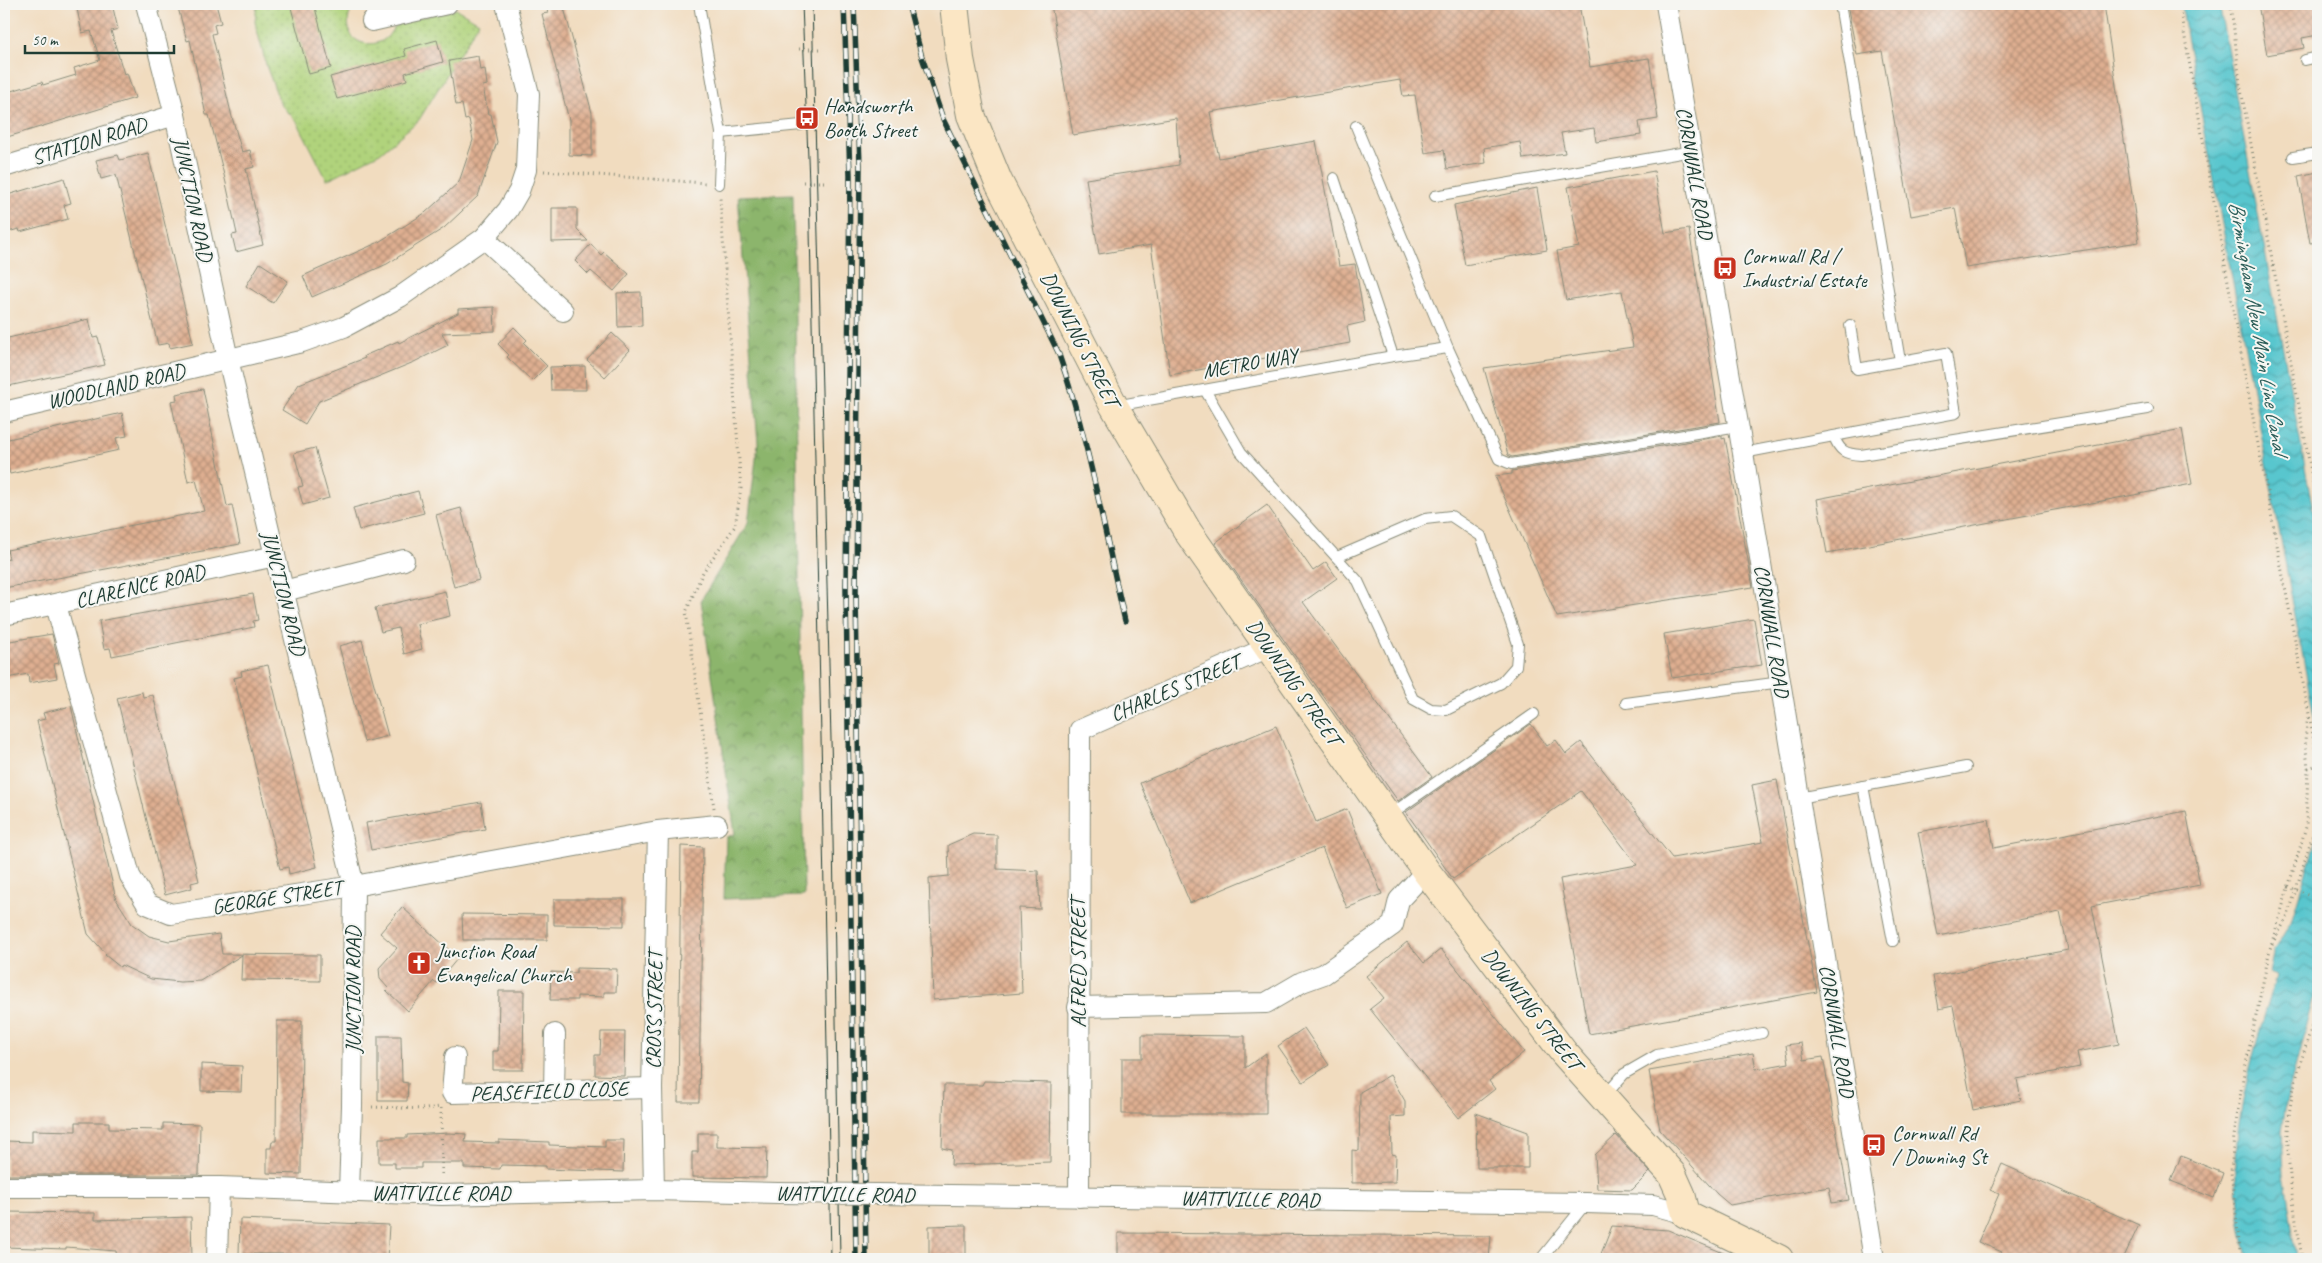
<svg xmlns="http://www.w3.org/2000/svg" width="2322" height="1263" font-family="Caveat,sans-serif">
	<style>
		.grass { fill: url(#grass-dots); stroke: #688858 }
		.forest { fill: url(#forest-crowns); stroke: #567950 }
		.water { fill: url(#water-waves); stroke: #3c8281 }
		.building { fill: url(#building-cross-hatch) }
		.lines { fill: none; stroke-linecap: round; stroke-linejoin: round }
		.lane-casing { stroke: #888c7a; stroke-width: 12 }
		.street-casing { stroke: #888c7a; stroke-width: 22 }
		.secondary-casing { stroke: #888c7a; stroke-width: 30 }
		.path { stroke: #888c7a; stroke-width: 3; stroke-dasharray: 1 4; stroke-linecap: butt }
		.lane { stroke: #fff; stroke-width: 10 }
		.street { stroke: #fff; stroke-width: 20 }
		.secondary { stroke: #fbe6c4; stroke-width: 28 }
		.tram { stroke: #1f3d34; stroke-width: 1 }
		.rail-casing { stroke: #1f3d34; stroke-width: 5.5 }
		.rail { stroke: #f6f6f2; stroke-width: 4; stroke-dasharray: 11; stroke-linecap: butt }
		.street-bridge-casing { stroke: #888c7a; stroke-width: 22; stroke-linecap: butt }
		.path-bridge { stroke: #888c7a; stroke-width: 3; stroke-dasharray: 1 4; stroke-linecap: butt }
		.street-bridge { stroke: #fff; stroke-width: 20 }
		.labels { text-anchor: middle; stroke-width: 4; stroke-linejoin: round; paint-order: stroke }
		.poi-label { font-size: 21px; fill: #1f3d34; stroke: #f6f6f2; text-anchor: start }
		.street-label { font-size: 21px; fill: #1f3d34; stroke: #f6f6f2 }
		.water-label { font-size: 22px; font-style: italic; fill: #2d5f5a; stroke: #f6f6f2 }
	</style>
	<defs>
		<pattern id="grass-dots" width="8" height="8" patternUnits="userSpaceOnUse" patternTransform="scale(1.25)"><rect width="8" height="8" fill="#b0d37c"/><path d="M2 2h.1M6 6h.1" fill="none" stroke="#97b66c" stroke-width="1.8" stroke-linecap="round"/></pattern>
		<pattern id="forest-crowns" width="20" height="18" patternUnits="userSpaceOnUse" patternTransform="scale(1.25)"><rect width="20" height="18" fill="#8cb56c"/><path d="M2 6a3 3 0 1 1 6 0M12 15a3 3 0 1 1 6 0" fill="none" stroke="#72945a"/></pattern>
		<pattern id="water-waves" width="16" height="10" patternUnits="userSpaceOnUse" patternTransform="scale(1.25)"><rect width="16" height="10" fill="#58c6ce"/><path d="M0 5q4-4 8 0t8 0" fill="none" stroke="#48a2a8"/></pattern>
		<pattern id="building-cross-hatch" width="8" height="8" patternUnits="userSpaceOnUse" patternTransform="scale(1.25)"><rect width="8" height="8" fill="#dfaf91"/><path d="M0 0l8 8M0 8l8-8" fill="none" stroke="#b49077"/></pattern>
	</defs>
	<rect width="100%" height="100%" fill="#f6f6f2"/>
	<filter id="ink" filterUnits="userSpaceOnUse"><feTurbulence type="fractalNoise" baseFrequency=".02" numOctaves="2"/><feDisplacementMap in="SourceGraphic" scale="10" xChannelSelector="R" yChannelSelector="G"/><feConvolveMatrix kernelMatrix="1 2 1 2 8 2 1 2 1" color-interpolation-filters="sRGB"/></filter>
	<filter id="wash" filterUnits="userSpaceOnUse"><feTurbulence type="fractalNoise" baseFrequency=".0096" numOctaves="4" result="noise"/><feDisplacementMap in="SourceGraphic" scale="20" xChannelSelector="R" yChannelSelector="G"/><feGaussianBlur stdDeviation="1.12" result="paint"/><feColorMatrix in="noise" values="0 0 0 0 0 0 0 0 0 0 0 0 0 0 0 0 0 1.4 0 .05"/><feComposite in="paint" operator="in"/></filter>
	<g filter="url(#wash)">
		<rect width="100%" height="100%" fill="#f1dcbf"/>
		<path class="grass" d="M257 4H356C349 11 347 19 349 29 352 45 375 48 386 38 391 34 393 26 399 24 416 17 438 14 456 9L479 22 419 120 380 153 327 180 297 121 281 105 267 68 255 22Z"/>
		<path class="forest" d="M793 194 804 896 724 899 726 837 735 834 701 600 748 523 758 443 738 196Z"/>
		<g class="water">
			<path d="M2181 4H2219L2318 537V738Z"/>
			<path d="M2318 832V979L2286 1103 2282 1131 2284 1174 2297 1259H2247C2241 1225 2234 1191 2236 1156 2239 1094 2259 1035 2276 976L2269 973 2274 950 2291 922Z"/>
		</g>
		<g id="blocks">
			<g class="building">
				<path d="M76 4H112L118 29 111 31 124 74 127 73 135 98 4 138V93L42 82 43 85 76 75 74 68 100 60 91 31 82 33Z"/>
				<path d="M177 4H216L221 23 214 25 216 33 212 34 232 117 242 152 250 150 254 167 246 169 263 245 236 252 232 235 237 234 226 183 209 115H206L190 40 187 41Z"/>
				<path d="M290 4H314L331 68 309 74Z"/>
				<path d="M545 4H563L592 113V156L569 155V120L542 14 548 13Z"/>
				<path d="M1051 4H1579L1590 67 1649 58 1658 119 1639 122 1641 135 1596 142 1594 128 1561 133 1565 153 1523 159 1520 142 1484 148 1486 163 1447 169 1444 150 1425 153 1415 95 1403 96 1400 80 1210 112 1219 158 1316 141 1339 266 1355 264 1365 322 1347 326 1350 343 1170 375 1151 245 1099 254 1086 179 1179 165 1176 118 1073 135Z"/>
				<path d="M1847 4H2104L2139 242 1966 268 1955 208 1911 216 1882 51 1857 55Z"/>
				<path d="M2258 4H2318V35L2302 38 2304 48 2267 55Z"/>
				<path d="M437 40 443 62 405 73 407 80 337 99 330 77 406 56 404 49Z"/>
				<path d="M478 56 480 70 485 69 487 85 483 86 488 114H491L497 142 478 196 444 228 387 264 312 297 303 276 377 243 425 213 459 182 473 140 469 119 465 120 462 104 456 105 449 61Z"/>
				<path d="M148 153 193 343 170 348 169 343 158 345 116 175 101 179 96 160 118 155 120 160Z"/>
				<path d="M1654 171 1665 233 1689 229 1720 422 1512 457 1508 455 1484 368 1633 347 1622 291 1566 300 1557 251 1579 247 1568 187Z"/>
				<path d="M2318 172V242L2310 243 2298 176Z"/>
				<path d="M64 178 71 203 64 205 68 219 20 232 19 229 4 233V196Z"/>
				<path d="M1537 188 1547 250 1465 265 1454 205Z"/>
				<path d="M552 208H577V230L588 241 552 242Z"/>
				<path d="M591 244 601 255 604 252 629 274 614 291 591 271 588 274 575 261Z"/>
				<path d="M260 263 288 281 273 303 246 286Z"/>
				<path d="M641 292 642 326 618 327 617 293Z"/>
				<path d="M494 307 495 331 442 333 448 345 414 362 319 401 305 424 282 410 299 384 365 358 364 356 398 341 399 343 458 313V309Z"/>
				<path d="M89 319 93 338 98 337 105 365 4 387V339Z"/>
				<path d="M514 327 527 340 524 343 547 366 532 381 507 357 509 355 498 344Z"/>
				<path d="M612 333 630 350 605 377 587 360Z"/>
				<path d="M585 366 586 390H551L550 367Z"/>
				<path d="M203 389 227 506 232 505 240 544 4 588V560L9 559 7 550 204 511 196 480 188 482 171 401 177 400 176 394Z"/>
				<path d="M122 413 127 436 116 438 119 450 10 474 7 464H4V440Z"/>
				<path d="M2182 429 2192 484 1827 553 1817 499Z"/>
				<path d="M1722 436V439L1725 438 1753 587 1557 617 1495 476 1512 474V471Z"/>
				<path d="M315 448 329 498 303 505 298 487 303 486 294 453Z"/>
				<path d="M418 491 424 513 359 530 353 508Z"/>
				<path d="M1267 505 1313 571 1326 562 1337 578 1303 602 1432 777 1398 801 1215 543Z"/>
				<path d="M461 508 479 580 454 587 436 515Z"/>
				<path d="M445 591 450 616 417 624 422 649 404 654 398 628 381 632 375 608Z"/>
				<path d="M253 594 258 620 253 621 254 627 112 656 110 648 104 649 99 621Z"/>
				<path d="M1754 619 1762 665 1672 678 1664 634Z"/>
				<path d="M52 634 59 663 54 664 57 678 29 683 28 674 7 678 6 668H4V642Z"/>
				<path d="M362 640 388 736 364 742 339 646Z"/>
				<path d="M268 665 317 867 289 874 288 867 280 869 234 678 242 676 241 671Z"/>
				<path d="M142 692 143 697 153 695 199 881 191 883 192 888 165 895 117 698Z"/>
				<path d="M71 706 116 899 132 924 149 936 169 941 219 934 222 954 320 955V981L241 980 242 955 200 981 180 982 151 979 121 965 120 967 105 955 106 954 88 934 37 721 45 719 43 713Z"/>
				<path d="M1531 724 1547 746 1556 740 1566 754 1581 742 1672 858 1763 842 1752 785 1777 780 1817 992 1589 1034 1560 879 1637 865 1581 791 1453 879 1406 812Z"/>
				<path d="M1276 726 1316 822 1347 809 1382 894 1347 908 1322 848 1190 903 1140 783Z"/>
				<path d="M481 802 485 829 371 850 366 823Z"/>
				<path d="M2186 811 2200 885 2092 906 2119 1044 2077 1052 2080 1067 2017 1079 2021 1100 1973 1110 1953 1006 1939 1009 1933 976 2068 950 2060 912 1938 936 1918 832 1989 819 1994 848Z"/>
				<path d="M973 834 997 835V869L1038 871 1040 909 1019 908 1022 993 933 1000 929 878 949 876 948 845Z"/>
				<path d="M681 846 703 847 699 1102H678Z"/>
				<path d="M554 899H624V926L554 925Z"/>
				<path d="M402 907 458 958 437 983 434 981 408 1011 386 990 388 988 380 979 379 968 397 948 380 933Z"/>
				<path d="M462 914 547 915V940H463Z"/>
				<path d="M1407 942 1424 963 1441 949 1524 1052 1489 1081 1495 1089 1458 1118 1370 1009 1384 998 1366 976Z"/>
				<path d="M576 968 617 969 616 992H604V997L577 996V1000H550L551 972 576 973Z"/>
				<path d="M499 991H524L523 1070H493V1051H498Z"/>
				<path d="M277 1021H302L301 1174 267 1173V1148H271L272 1141H276Z"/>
				<path d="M1304 1028 1329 1065 1303 1082 1278 1046Z"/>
				<path d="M601 1032H625L624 1076 595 1075V1055H600Z"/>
				<path d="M1142 1035 1245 1036V1068L1266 1053V1114H1122V1058H1142Z"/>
				<path d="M378 1036H401L402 1082 408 1083 407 1101H378Z"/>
				<path d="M1801 1043 1804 1060 1823 1057 1849 1200 1832 1203 1829 1187 1730 1205 1717 1194 1660 1130 1649 1071 1753 1053 1756 1069 1789 1063 1786 1045Z"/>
				<path d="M201 1064 242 1066 241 1092 201 1091Z"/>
				<path d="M1390 1075 1405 1101V1116L1391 1117 1392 1154 1396 1155 1395 1182 1352 1183V1150L1359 1151 1360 1092Z"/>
				<path d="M984 1081 1051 1083 1050 1162 951 1165 952 1150 942 1148 944 1085H982Z"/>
				<path d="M1476 1113 1528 1132V1168H1477Z"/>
				<path d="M76 1122H109V1129L163 1130V1123L200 1124 199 1175H6V1141L32 1142V1130L76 1131Z"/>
				<path d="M449 1133 466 1134 465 1142 499 1143V1140L549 1142V1145L605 1147V1140H624L623 1172 546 1169V1166L501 1165 500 1169 464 1168V1163H421V1168H395V1163H379V1138H407V1135Z"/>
				<path d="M698 1133H717V1147L767 1148 766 1178 692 1177V1152H698Z"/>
				<path d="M1616 1135 1650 1172 1632 1190 1597 1189 1595 1155Z"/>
				<path d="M2181 1156 2223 1173 2214 1198 2171 1181Z"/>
				<path d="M2002 1164 2139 1225 2123 1259H1999L2002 1252 1978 1242 1999 1194 1990 1190Z"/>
				<path d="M4 1212 95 1213V1220L191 1217 192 1259H117L116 1251 66 1247V1249L4 1247Z"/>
				<path d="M240 1219 389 1225 387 1259H307V1254H239Z"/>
				<path d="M966 1225V1259H929V1226Z"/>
				<path d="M1612 1226 1668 1230 1738 1259H1599Z"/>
				<path d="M1118 1233 1491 1236 1489 1259H1118Z"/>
			</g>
		</g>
	</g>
	<g filter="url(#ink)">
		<use href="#blocks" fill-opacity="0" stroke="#888c7a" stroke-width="1"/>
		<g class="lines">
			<g class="lane-casing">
				<g id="lane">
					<path d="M699 4 721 133 719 184"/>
					<path d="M1840 4 1900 361"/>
					<path d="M2305 60 2318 57"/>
					<path d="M1356 126 1448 348 1499 459 1511 464 1738 426"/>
					<path d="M721 133 801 125"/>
					<path d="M2293 157 2318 153"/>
					<path d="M1334 178 1393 356 1448 348"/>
					<path d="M1435 196 1692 151"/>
					<path d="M1205 390 1241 452 1358 581 1413 699 1431 709 1446 710 1501 683 1516 666 1518 644 1481 536 1451 516 1425 519 1337 557"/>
					<path d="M1115 406 1393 356"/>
					<path d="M1834 436C1839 451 1845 454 1861 455L2148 409"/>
					<path d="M1743 453 1956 413 1946 353 1857 369 1850 325"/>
					<path d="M1626 703 1781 682"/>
					<path d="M1863 786 1893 941"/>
					<path d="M1799 798 1966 767"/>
					<path d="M1388 816 1534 714"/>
					<path d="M1604 1097 1624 1074 1657 1055 1762 1033"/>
					<path d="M1541 1259 1586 1203"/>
				</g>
			</g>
			<g class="street-casing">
				<g id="street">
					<path d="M146 4 175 115 228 359 354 886 352 1106 349 1191"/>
					<path d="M1666 4 1743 453 1874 1259"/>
					<path d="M372 21 447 4"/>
					<path d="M4 167 175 115"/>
					<path d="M484 238 563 311"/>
					<path d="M4 412 302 342 344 327 400 297 484 238 508 210 519 191 526 170 529 94 506 4"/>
					<path d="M284 591 404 560"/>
					<path d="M56 605 130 876 147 904 171 914 354 886 658 831 717 825"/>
					<path d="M4 615 275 556"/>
					<path d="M1078 1007 1266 1003 1302 982 1324 974 1393 925 1399 900 1426 871"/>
					<path d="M455 1057 452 1093 652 1088"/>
					<path d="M554 1091 555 1034"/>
					<path d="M4 1187H219L442 1195 654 1190 778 1193"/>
					<path d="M654 1190 652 1088 658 831"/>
					<path d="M876 1194 1586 1203 1653 1205 1686 1214"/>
					<path d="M1079 1197 1080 730 1269 647"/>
					<path d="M217 1259 219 1187"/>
				</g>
			</g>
			<g class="secondary-casing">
				<path id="secondary" d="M954 4 960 59 971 115 998 181 1114 406 1188 532 1426 871 1564 1053 1672 1174 1681 1194 1686 1214 1779 1259"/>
			</g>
			<g class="path">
				<path d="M2179 4 2238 338 2318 762"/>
				<path d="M2229 4 2233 21 2240 84 2318 510"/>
				<path d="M799 49H822"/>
				<path d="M544 171 705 183"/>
				<path d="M803 182H825"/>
				<path d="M2308 768 2318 765"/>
				<path d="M714 808 686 612 703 572 735 526 741 488 720 198"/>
				<path d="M2297 890 2318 898"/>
				<path d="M2272 944 2288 916 2318 817"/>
				<path d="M372 1107 426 1109 440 1107"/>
				<path d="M441 1108 442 1177"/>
				<path d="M2241 1259 2231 1172 2234 1136 2243 1078 2270 949 2306 827 2308 768 2305 740 2308 715"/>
				<path d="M2302 1259C2295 1209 2281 1147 2292 1097 2298 1066 2310 1035 2318 1005"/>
			</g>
			<use href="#lane" class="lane"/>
			<use href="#street" class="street"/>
			<use href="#secondary" class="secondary"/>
			<g class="tram">
				<path d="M802 4 809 183 822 783 831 1259"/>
				<path d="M812 4 832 778 840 1259"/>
			</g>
			<g class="rail-casing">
				<g id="rail">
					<path d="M844 4 850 175 846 590 856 1259"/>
					<path d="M854 4 860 165 856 594 866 1259"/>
					<path d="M908 4 922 57 943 119 1058 352C1089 439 1104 531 1125 621"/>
				</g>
			</g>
			<use href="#rail" class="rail"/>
			<g class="street-bridge-casing">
				<path id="street-bridge" d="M778 1193 876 1194"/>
			</g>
			<path class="path-bridge" d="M2288 887 2297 890"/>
			<use href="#street-bridge" class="street-bridge"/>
		</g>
	</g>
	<defs>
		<g id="bus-square" transform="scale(1.25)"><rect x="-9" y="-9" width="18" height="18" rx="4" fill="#c8321e" stroke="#f6f6f2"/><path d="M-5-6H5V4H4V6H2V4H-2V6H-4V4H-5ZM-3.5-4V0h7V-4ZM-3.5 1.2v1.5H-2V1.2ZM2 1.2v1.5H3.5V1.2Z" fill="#fff"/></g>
		<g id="church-square" transform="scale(1.25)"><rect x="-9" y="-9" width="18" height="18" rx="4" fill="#c8321e" stroke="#f6f6f2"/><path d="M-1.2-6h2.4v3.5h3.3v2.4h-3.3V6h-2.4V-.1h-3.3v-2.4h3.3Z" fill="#fff"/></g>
	</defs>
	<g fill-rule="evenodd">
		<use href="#bus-square" x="807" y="118"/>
		<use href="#bus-square" x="1725" y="268"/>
		<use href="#church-square" x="419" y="963"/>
		<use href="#bus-square" x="1874" y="1145"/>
	</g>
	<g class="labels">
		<g class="poi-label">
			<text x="824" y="113">Handsworth<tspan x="824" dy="24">Booth Street</tspan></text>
			<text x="1742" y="263">Cornwall Rd /<tspan x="1742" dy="24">Industrial Estate</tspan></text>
			<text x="436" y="958">Junction Road<tspan x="436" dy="24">Evangelical Church</tspan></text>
			<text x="1892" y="1140">Cornwall Rd<tspan x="1892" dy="24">/ Downing St</tspan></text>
		</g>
		<g class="street-label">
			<text transform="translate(89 141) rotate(-17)" y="7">STATION ROAD</text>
			<text transform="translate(1695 173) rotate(80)" y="7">CORNWALL ROAD</text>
			<text transform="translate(193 199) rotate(78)" y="7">JUNCTION ROAD</text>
			<text transform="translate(1080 339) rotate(63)" y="7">DOWNING STREET</text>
			<text transform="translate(1250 363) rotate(-10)" y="7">METRO WAY</text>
			<text transform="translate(116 386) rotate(-13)" y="7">WOODLAND ROAD</text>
			<text transform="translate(140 586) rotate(-13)" y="7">CLARENCE ROAD</text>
			<text transform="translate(284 593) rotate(76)" y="7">JUNCTION ROAD</text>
			<text transform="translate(1772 631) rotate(81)" y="7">CORNWALL ROAD</text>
			<text transform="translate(1294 682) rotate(55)" y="7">DOWNING STREET</text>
			<text transform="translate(1175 688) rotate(-23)" y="7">CHARLES STREET</text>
			<text transform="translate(277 897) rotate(-9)" y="7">GEORGE STREET</text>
			<text transform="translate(1078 963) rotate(-90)" y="7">ALFRED STREET</text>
			<text transform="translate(353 990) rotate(-90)" y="7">JUNCTION ROAD</text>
			<text transform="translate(1532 1009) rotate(52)" y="7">DOWNING STREET</text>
			<text transform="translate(654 1010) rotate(-89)" y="7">CROSS STREET</text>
			<text transform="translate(1837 1031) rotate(81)" y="7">CORNWALL ROAD</text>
			<text transform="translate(549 1091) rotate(-2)" y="7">PEASEFIELD CLOSE</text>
			<text x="441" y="1200">WATTVILLE ROAD</text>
			<text transform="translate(845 1194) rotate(1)" y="7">WATTVILLE ROAD</text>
			<text transform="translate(1250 1199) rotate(1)" y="7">WATTVILLE ROAD</text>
		</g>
		<g class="water-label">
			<text transform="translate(2259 327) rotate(80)" y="8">Birmingham New Main Line Canal</text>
		</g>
	</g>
	<rect width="2322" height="1263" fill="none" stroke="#f6f6f2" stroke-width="20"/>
	<path d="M25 45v8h149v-8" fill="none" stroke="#1f3d34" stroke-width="2.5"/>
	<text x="32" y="45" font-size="15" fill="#1f3d34" stroke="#f6f6f2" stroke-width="4" paint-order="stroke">50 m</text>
</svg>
